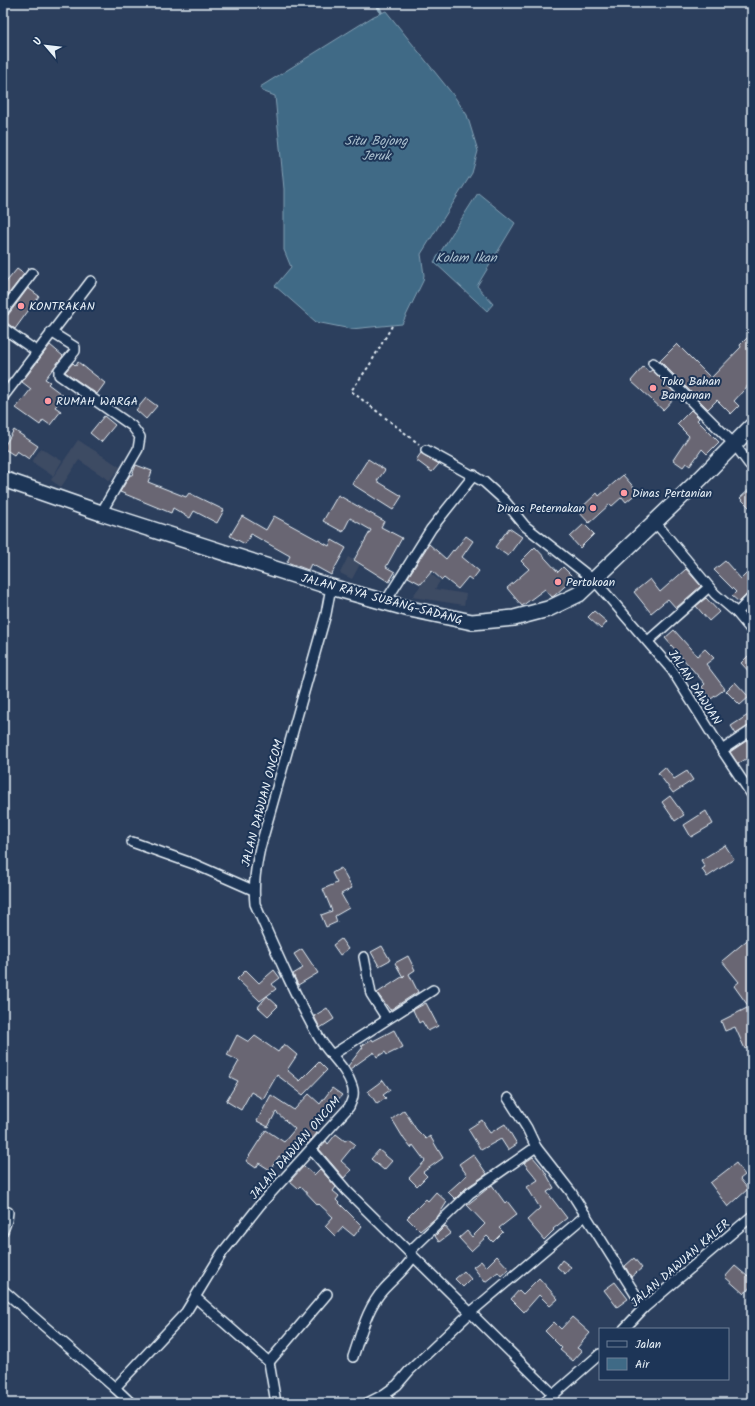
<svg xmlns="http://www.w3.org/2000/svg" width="755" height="1406" font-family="Kalam,sans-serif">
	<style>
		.built { fill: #3e4b64 }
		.water { fill: #3f6a86; stroke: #83a0b4 }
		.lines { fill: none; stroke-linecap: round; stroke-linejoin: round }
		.stream { stroke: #83a0b4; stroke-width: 3.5 }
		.building { fill: #696673; stroke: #e8f1f8 }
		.street-casing { stroke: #e8f1f8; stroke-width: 12 }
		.primary-casing { stroke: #e8f1f8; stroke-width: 18 }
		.path { stroke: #e8f1f8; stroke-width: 2; stroke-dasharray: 3 3; stroke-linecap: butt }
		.street { stroke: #1d3557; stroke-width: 9 }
		.primary { stroke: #1d3557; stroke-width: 15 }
		.poi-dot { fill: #ff9aa2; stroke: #1d3557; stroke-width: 1.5 }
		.labels { text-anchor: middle; stroke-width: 4; stroke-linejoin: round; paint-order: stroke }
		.poi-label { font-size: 12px; fill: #e8f1f8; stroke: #1d3557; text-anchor: start }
		.street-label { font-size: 12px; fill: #e8f1f8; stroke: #1d3557 }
		.water-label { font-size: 13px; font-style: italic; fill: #adc2d0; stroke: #1d3557 }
	</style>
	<rect width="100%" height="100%" fill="#2c3f5d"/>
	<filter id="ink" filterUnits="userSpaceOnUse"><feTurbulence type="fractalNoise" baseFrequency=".025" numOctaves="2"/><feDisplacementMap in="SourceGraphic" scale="8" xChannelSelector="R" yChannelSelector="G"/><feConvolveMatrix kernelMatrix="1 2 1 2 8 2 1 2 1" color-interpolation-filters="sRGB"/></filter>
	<g filter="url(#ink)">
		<g class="built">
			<path d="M78 440 120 467 110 481 79 460 61 487 51 480Z"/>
			<path d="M41 448 62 461 53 476 32 462Z"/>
			<path d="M348 557 360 564 352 579 340 573Z"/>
			<path d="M430 573 440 581 435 589 466 594 464 605 412 597Z"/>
		</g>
		<g class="water">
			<path d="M386 11 454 96 467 115 478 151 472 173 421 254 424 275 423 281 402 324 351 329 316 322 275 286 291 267 284 250V189L275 96 262 91 260 87 374 16Z"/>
			<path d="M478 193 515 223 477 286 493 304 487 311 434 262Z"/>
		</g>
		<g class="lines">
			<path class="stream" d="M376 3 381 12"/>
		</g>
		<g class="building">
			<path d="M17 269 24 274 3 301V286Z"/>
			<path d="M28 288 39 296 15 329 3 320V317L8 315Z"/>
			<path d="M752 333V381L734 401 739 406 731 414 717 400 708 409 660 361 677 344 711 378 741 347 740 345Z"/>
			<path d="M50 345 63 356 45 379 50 382 48 384 64 396 55 407 61 411 50 425 43 420 40 425 16 408 31 389 22 382Z"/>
			<path d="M78 362 105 383 97 394 65 372 73 363 76 366Z"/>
			<path d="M643 367 649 372 652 370 677 395 663 410 631 381Z"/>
			<path d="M146 398 157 406 146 419 136 410Z"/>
			<path d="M691 410 699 418 697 420 719 442 707 454 702 449 690 466 686 463 683 467 673 460 689 436 677 424Z"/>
			<path d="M104 416 115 425 101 442 90 433Z"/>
			<path d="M14 430 38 446 29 459 17 451 14 455 3 448Z"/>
			<path d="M421 453 439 464 432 472 416 460Z"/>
			<path d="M368 459 385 470 377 481 402 496 393 510 352 484Z"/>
			<path d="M136 465 152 471 148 482 186 497 189 493 224 510 217 523 194 511 190 518 173 508 171 513 120 492 130 475H132Z"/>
			<path d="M623 475 638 492 626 502 622 497 612 506 610 504 589 523 578 511 597 493 599 496Z"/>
			<path d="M752 487V510L740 498Z"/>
			<path d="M338 495 384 521 381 527 402 538 386 567 395 572 389 582 354 560 371 530 350 518 343 532 323 521Z"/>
			<path d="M242 516 266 530 274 516 329 546 332 540 346 548 331 575 311 564 308 570 287 562 290 556 251 534 245 544 230 536Z"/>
			<path d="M584 524 594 534 580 548 570 537Z"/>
			<path d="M509 528 522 537 508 556 495 547Z"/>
			<path d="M466 536 473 541 462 557 479 571 472 580 468 577 458 589 444 578 442 580 432 571 421 584 408 577 429 544 446 559 453 550 454 551Z"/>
			<path d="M535 547 558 572 563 567 574 578 554 596 552 597 545 589 522 606 507 588 529 569 521 561Z"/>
			<path d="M725 561 741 579 752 568V591L748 593 739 602 732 596 736 592 714 570Z"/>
			<path d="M686 569 701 586 676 608 668 599 651 613 634 592 650 579 660 592Z"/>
			<path d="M706 598 719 612 709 621 696 606Z"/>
			<path d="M594 611 607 622 601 629 588 617Z"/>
			<path d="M674 630 697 656 705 649 714 658 706 664 725 689 711 699 702 687 705 684 665 638Z"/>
			<path d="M752 652V675L741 663Z"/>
			<path d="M735 682 749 697 740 705 726 691Z"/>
			<path d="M748 715 752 724 736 734 731 726Z"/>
			<path d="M752 737V755L738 764 730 752Z"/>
			<path d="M665 767 674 779 687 771 693 780 673 793 658 773Z"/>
			<path d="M670 796 684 815 675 821 662 802Z"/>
			<path d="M706 811 713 824 691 837 684 825Z"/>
			<path d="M725 845 734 859 707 877 702 869 705 867 701 860Z"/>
			<path d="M341 868 352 888 341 894 349 908 335 916 337 922 326 927 321 915 332 911 323 889 337 883 332 873Z"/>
			<path d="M752 936V1045L745 1049 735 1027 725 1031 721 1021 749 1007 734 986 739 982 722 961Z"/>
			<path d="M341 939 348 949 340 955 333 945Z"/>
			<path d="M382 946 390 960 379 966 371 952Z"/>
			<path d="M302 949 318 973 298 985 293 974 303 968 294 954Z"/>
			<path d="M408 956 415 970 409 974 418 992 390 1010 377 993 405 975 403 977 395 963Z"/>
			<path d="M246 970 259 983 274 970 280 978 272 984 276 989 260 1001 237 979Z"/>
			<path d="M267 996 278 1006 268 1016 258 1007Z"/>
			<path d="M426 1003 438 1026 428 1031 422 1021 419 1023 413 1010Z"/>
			<path d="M327 1008 334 1019 320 1028 314 1016Z"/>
			<path d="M394 1030 403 1047 387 1055 385 1052 377 1057 374 1052 350 1069 348 1066 363 1047 361 1046 372 1039 373 1041Z"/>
			<path d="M237 1035 249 1042 255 1036 278 1052 284 1044 297 1055 287 1070 300 1081 319 1062 327 1070 303 1095 277 1075 263 1099 251 1092 241 1110 226 1101 238 1081 230 1077 239 1061 227 1055Z"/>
			<path d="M383 1080 390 1090 383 1095 386 1098 377 1104 368 1091Z"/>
			<path d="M332 1088 342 1095 313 1129 317 1133 308 1144 299 1136 284 1159 279 1156 270 1170 259 1163 256 1168 246 1161 266 1130 284 1142 295 1129 276 1112 268 1127 257 1121 271 1095 294 1110 309 1094 320 1104Z"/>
			<path d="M404 1110 416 1129 426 1139 430 1136 443 1158 423 1172 427 1176 417 1186 409 1178 425 1161 413 1145 411 1148 404 1139 392 1119Z"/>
			<path d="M482 1120 490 1133 505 1124 517 1144 508 1150 501 1139 481 1150 468 1129Z"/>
			<path d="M336 1134 345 1141 348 1139 355 1144 341 1161 351 1170 344 1178 319 1149 326 1141 328 1144Z"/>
			<path d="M379 1150 392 1161 384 1170 371 1159Z"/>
			<path d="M473 1154 487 1174 466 1188 455 1199 448 1192 467 1175 459 1164Z"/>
			<path d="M533 1157 544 1170 554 1188 547 1192 567 1218 553 1229 554 1230 544 1240 527 1220 540 1208 527 1187 538 1180 524 1163Z"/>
			<path d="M736 1163 745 1175 740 1179 748 1189 728 1207 710 1183Z"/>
			<path d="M304 1166 314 1175 320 1169 336 1187 333 1191 339 1196 336 1200 362 1226 354 1236 343 1227 335 1236 325 1226 333 1217 319 1204 318 1205 300 1186 298 1188 290 1181Z"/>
			<path d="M492 1185 505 1203 507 1201 517 1214 499 1228 503 1232 493 1242 487 1236 471 1251 459 1238 467 1231 472 1237 485 1224 467 1205Z"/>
			<path d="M436 1192 447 1202 438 1216 420 1231 407 1218 426 1199 428 1201Z"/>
			<path d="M445 1226 451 1233 439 1242 435 1236Z"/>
			<path d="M497 1256 509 1269 501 1276 498 1272 485 1282 473 1267 481 1261 486 1267Z"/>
			<path d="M634 1258 642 1268 631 1277 625 1266Z"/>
			<path d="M562 1260 571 1267 565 1274 557 1267Z"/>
			<path d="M735 1266 747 1276 752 1271V1285L744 1294 725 1277Z"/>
			<path d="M464 1271 471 1279 463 1287 455 1279Z"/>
			<path d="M539 1278 558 1299 550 1306 539 1295 524 1312 511 1299 519 1290 523 1294Z"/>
			<path d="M615 1282 628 1299 617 1307 604 1290Z"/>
			<path d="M572 1317 590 1333 577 1348 582 1351 573 1361 560 1350 562 1348 545 1331 554 1322 561 1329Z"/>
		</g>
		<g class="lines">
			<g class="street-casing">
				<g id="street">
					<path d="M3 311 32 273"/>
					<path d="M3 328 36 351"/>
					<path d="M51 332 75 347V351L59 370V375L132 426 140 437 138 449 101 513"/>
					<path d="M653 363 735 445 752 468"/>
					<path d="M3 397 91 281"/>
					<path d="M426 450 484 482 504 500 525 526 595 581 672 670 720 747 752 795"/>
					<path d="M655 522 715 594 737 613 752 631"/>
					<path d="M386 601 431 529 474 475"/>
					<path d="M737 613 752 597"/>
					<path d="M648 641 709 587"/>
					<path d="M722 750 752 730"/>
					<path d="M132 842 194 864 253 890"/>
					<path d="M364 957 371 994 387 1019"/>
					<path d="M332 1055 433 990"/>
					<path d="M508 1098 527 1128 536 1147 571 1192 644 1308"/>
					<path d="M311 1149 347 1191 554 1395"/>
					<path d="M3 1231 7 1220 8 1212"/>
					<path d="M409 1252 470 1193 536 1147"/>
					<path d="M3 1290 115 1388 186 1312 222 1253 260 1205 349 1107C352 1100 355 1094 352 1086 346 1067 328 1054 318 1036 294 994 275 949 255 904 253 884 256 867 260 848L326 614 331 587"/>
					<path d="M195 1297 269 1362 276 1403"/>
					<path d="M624 1329 644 1308 752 1216"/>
					<path d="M353 1357C361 1334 367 1307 384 1289 394 1278 405 1270 413 1257"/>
					<path d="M269 1362 327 1294"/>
					<path d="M115 1388 131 1403"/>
					<path d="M383 1395 391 1403"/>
					<path d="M367 1403 383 1395 397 1385 409 1371 470 1313 586 1215"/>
					<path d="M544 1403 600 1354"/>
				</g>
			</g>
			<g class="primary-casing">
				<path id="primary" d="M3 479 101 513 331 587 410 609 472 622 514 618 548 609 579 594 701 478 752 426"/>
			</g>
			<path class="path" d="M392 326 369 366 351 391 419 444"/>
			<use href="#street" class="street"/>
			<use href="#primary" class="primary"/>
		</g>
	</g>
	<g class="poi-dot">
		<circle cx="21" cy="306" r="4"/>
		<circle cx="653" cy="388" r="4"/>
		<circle cx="48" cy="401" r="4"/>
		<circle cx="624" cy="493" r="4"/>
		<circle cx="593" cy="508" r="4"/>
		<circle cx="558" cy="582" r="4"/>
	</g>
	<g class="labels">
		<g class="poi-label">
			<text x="29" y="310">KONTRAKAN</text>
			<text x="661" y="385">Toko Bahan<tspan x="661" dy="14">Bangunan</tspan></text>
			<text x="56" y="405">RUMAH WARGA</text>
			<text x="632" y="497">Dinas Pertanian</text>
			<text x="585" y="512" text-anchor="end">Dinas Peternakan</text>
			<text x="566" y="586">Pertokoan</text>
		</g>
		<g class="street-label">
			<text transform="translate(382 599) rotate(15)" y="4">JALAN RAYA SUBANG-SADANG</text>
			<text transform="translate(695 687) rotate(57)" y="4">JALAN DAWUAN</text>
			<text transform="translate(262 803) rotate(-75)" y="4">JALAN DAWUAN ONCOM</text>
			<text transform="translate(295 1148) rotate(-49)" y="4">JALAN DAWUAN ONCOM</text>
			<text transform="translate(680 1263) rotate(-41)" y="4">JALAN DAWUAN KALER</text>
		</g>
		<g class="water-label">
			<text x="376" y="145">Situ Bojong<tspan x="376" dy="15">Jeruk</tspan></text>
			<text x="466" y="262">Kolam Ikan</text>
		</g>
	</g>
	<rect width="755" height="1406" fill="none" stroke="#1d3557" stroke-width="16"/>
	<rect x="8" y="8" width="739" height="1390" fill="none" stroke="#e8f1f8" stroke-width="1.5" filter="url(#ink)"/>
	<rect x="599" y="1328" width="130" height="52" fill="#1d3557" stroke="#6e8097"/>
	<rect x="607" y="1341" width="20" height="6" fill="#1d3557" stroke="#6e8097"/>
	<text x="635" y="1348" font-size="12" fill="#e8f1f8">Jalan</text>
	<rect x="607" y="1358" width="20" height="12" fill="#3f6a86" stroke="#6e8097"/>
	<text x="635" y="1368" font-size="12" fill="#e8f1f8">Air</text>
	<g transform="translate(46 46) rotate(298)" stroke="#1d3557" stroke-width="3" paint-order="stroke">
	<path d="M0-3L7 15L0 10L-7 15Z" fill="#e8f1f8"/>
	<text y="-6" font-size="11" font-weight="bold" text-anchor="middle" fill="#e8f1f8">U</text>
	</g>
</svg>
